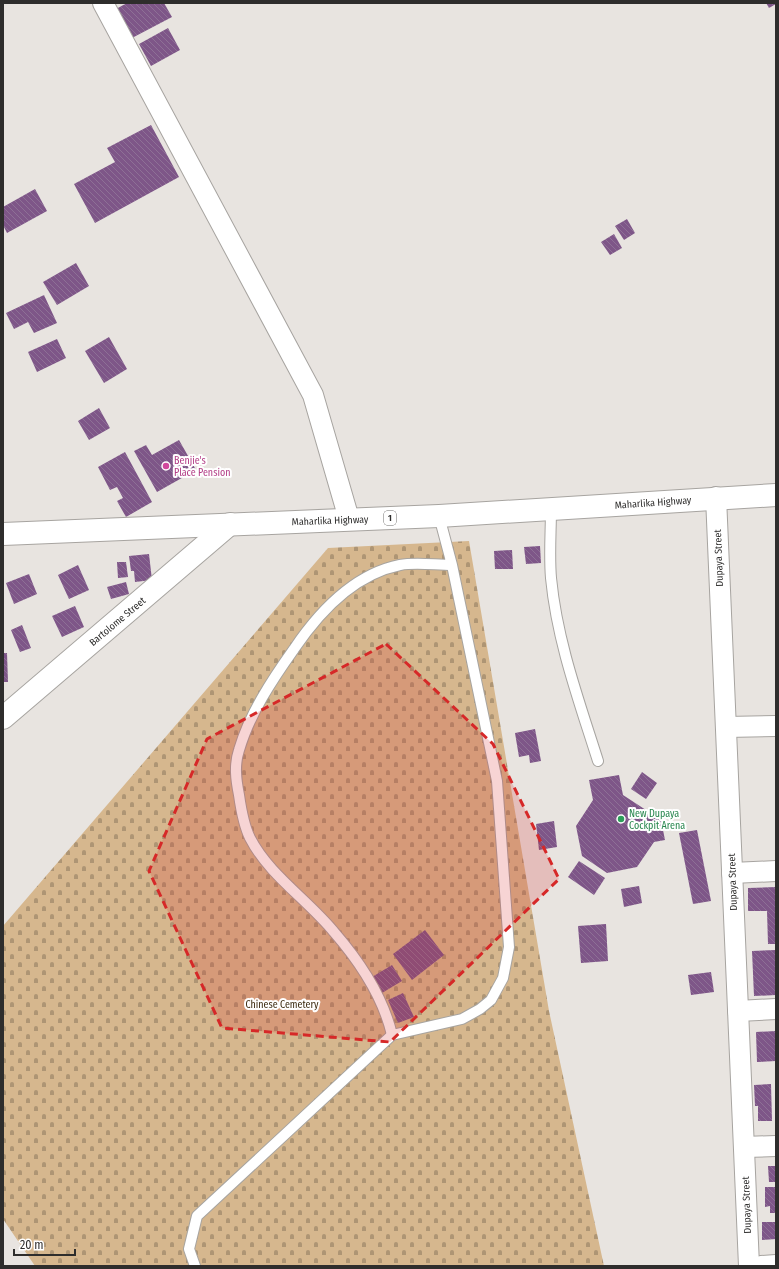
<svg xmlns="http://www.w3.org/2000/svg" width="779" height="1269" font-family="'Fira Sans Condensed',sans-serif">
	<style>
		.cemetery { fill: url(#cemetery-stones) }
		.building { fill: url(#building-back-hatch) }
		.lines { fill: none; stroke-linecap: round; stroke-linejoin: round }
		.lane-casing { stroke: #a7a4a0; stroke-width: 12 }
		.street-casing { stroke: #a7a4a0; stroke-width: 22 }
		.secondary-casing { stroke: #a7a4a0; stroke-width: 24 }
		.highway-casing { stroke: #a7a4a0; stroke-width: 24 }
		.lane { stroke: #fff; stroke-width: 10 }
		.street { stroke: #fff; stroke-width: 20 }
		.secondary { stroke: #fff; stroke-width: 22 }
		.highway { stroke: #fff; stroke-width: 22 }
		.marked { fill: #d62828; fill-opacity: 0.2; stroke: #d62828; stroke-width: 3; stroke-dasharray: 8 5; stroke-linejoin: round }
		.hotel-dot { fill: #d1479c; stroke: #fff; stroke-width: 1.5 }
		.leisure-dot { fill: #2e9e5b; stroke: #fff; stroke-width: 1.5 }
		.labels { text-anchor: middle; stroke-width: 4; stroke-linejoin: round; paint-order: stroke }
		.shield { fill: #fff; stroke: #6d6c6b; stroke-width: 1 }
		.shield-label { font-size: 9px; font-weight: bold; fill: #2e2d2c }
		.hotel-label { font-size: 10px; fill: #b23c85; stroke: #fff; text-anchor: start }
		.street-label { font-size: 10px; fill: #2e2d2c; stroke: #fff }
		.leisure-label { font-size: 10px; fill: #27864d; stroke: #fff; text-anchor: start }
		.park-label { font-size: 10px; fill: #3b290e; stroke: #fff }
	</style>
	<defs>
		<pattern id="cemetery-stones" width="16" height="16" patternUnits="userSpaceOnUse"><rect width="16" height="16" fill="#d6b78e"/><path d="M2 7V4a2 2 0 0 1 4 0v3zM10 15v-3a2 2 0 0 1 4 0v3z" fill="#ae9574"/></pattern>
		<pattern id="building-back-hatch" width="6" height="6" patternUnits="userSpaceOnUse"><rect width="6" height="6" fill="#7e5688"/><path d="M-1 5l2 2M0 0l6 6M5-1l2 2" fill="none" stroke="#8e7096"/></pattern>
	</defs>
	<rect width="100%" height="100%" fill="#e8e4e0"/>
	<path class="cemetery" d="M469 541 549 1011 604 1266H35L3 1219V926L328 548Z"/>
	<g class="building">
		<path d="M127 3H164L172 17 132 38 116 9Z"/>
		<path d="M766 3H776V4L769 8Z"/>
		<path d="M168 28 180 50 151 66 139 44Z"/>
		<path d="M151 125 179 177 95 223 74 184 115 162 107 148Z"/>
		<path d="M35 189 47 211 7 233 3 225V207Z"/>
		<path d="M627 219 635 233 624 240 615 226Z"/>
		<path d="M614 234 622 248 610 255 601 242Z"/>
		<path d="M76 263 89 286 57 305 43 282Z"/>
		<path d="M44 295 57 323 34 333 28 322 14 329 6 313Z"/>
		<path d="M109 337 127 369 104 383 85 351Z"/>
		<path d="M57 339 66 358 37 372 28 352Z"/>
		<path d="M99 408 110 428 89 440 78 421Z"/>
		<path d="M179 440 196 470 157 492 134 451 146 445 152 455Z"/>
		<path d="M125 452 152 502 126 517 117 501 123 498 117 487 110 490 98 467Z"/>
		<path d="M540 546 541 563 526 564 524 547Z"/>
		<path d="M512 550 513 569H495L494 551Z"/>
		<path d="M149 554 152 580 135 582 134 571H131L129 556Z"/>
		<path d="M117 562H126L128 577 118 578Z"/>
		<path d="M78 565 89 590 69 599 58 575Z"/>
		<path d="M29 574 37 594 14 604 6 583Z"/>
		<path d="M126 582 129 594 111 599 107 587Z"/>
		<path d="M75 606 84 627 62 637 52 616Z"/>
		<path d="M22 625 31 648 20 652 11 630Z"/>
		<path d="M3 653H7L8 682H3Z"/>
		<path d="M535 729 541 761 530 763 529 755 519 757 515 733Z"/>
		<path d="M642 772 657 783 646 799 631 789Z"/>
		<path d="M619 775 623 795 649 812 659 810 665 840 654 842 637 867 607 873 582 856 576 826 593 800 589 780Z"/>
		<path d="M554 821 557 847 539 850 536 824Z"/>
		<path d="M697 830 711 901 693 904 679 833Z"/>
		<path d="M579 861 605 878 594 895 568 877Z"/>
		<path d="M639 886 642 903 624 907 621 889Z"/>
		<path d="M776 887V944H768L767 911H748V888Z"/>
		<path d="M606 924 608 961 581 963 578 926Z"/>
		<path d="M425 930 444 955 412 980 393 954Z"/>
		<path d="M776 950V995L754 996 752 951Z"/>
		<path d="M392 965 402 981 382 993 372 977Z"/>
		<path d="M711 972 714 992 691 995 688 975Z"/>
		<path d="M403 993 414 1017 398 1023 388 1000Z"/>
		<path d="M776 1031V1061L757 1062 756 1032Z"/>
		<path d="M771 1084 772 1121H758V1106H755L754 1085Z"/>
		<path d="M768 1166H776V1182H769Z"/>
		<path d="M765 1187H776V1213H770V1206L765 1207Z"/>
		<path d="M762 1222H776V1239L762 1240Z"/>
	</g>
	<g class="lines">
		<g class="lane-casing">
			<g id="lane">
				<path d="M551 508C551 531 549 555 551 578 557 641 579 701 598 761"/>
				<path d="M439 516 452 565 497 781 509 947 503 978 491 1000 480 1009 462 1019 392 1035C383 996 360 962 334 932 308 900 269 875 250 838 244 826 241 809 239 795 236 780 234 765 239 750 250 713 272 680 294 649 319 612 355 574 400 565 416 562 435 565 452 565"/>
				<path d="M195 1266 189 1249 197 1216 392 1035"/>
			</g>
		</g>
		<g class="street-casing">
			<g id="street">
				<path d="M103 3 313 395 349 519"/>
				<path d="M716 497 749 1266"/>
				<path d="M726 727 776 726"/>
				<path d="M732 873 776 871"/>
				<path d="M738 1011 776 1009"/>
				<path d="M744 1147 776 1146"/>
				<path d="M761 1266 776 1265"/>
			</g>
		</g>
		<g class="secondary-casing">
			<path id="secondary" d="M3 718 230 524"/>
		</g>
		<g class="highway-casing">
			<path id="highway" d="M3 534 439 516 776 495"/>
		</g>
		<use href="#lane" class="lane"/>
		<use href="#street" class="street"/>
		<use href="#secondary" class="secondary"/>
		<use href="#highway" class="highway"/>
	</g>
	<path class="marked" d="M386 644 493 744 559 879 390 1042 222 1028 149 871 207 739Z"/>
	<circle class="hotel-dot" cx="166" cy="466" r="4"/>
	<circle class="leisure-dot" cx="621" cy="819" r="4"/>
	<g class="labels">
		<rect class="shield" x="384" y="511" width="12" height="14" rx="3"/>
		<g class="shield-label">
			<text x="390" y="521">1</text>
		</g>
		<g class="hotel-label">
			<text x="174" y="464">Benjie's<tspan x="174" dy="12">Place Pension</tspan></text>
		</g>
		<g class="street-label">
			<text transform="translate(653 502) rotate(-4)" y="4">Maharlika Highway</text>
			<text transform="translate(330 520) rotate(-2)" y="4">Maharlika Highway</text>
			<text transform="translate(718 558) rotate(-92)" y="4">Dupaya Street</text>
			<text transform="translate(117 621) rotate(-40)" y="4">Bartolome Street</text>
			<text transform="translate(732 882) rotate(-92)" y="4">Dupaya Street</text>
			<text transform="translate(746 1205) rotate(-92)" y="4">Dupaya Street</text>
		</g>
		<g class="leisure-label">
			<text x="629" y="817">New Dupaya<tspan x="629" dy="12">Cockpit Arena</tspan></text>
		</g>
		<g class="park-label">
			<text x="282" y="1008">Chinese Cemetery</text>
		</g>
	</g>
	<rect width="779" height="1269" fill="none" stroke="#2e2d2c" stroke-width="8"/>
	<path d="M14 1249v6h61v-6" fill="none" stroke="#2e2d2c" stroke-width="2"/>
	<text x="20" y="1249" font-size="12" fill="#2e2d2c" stroke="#ffffff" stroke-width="3" paint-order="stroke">20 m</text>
</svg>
